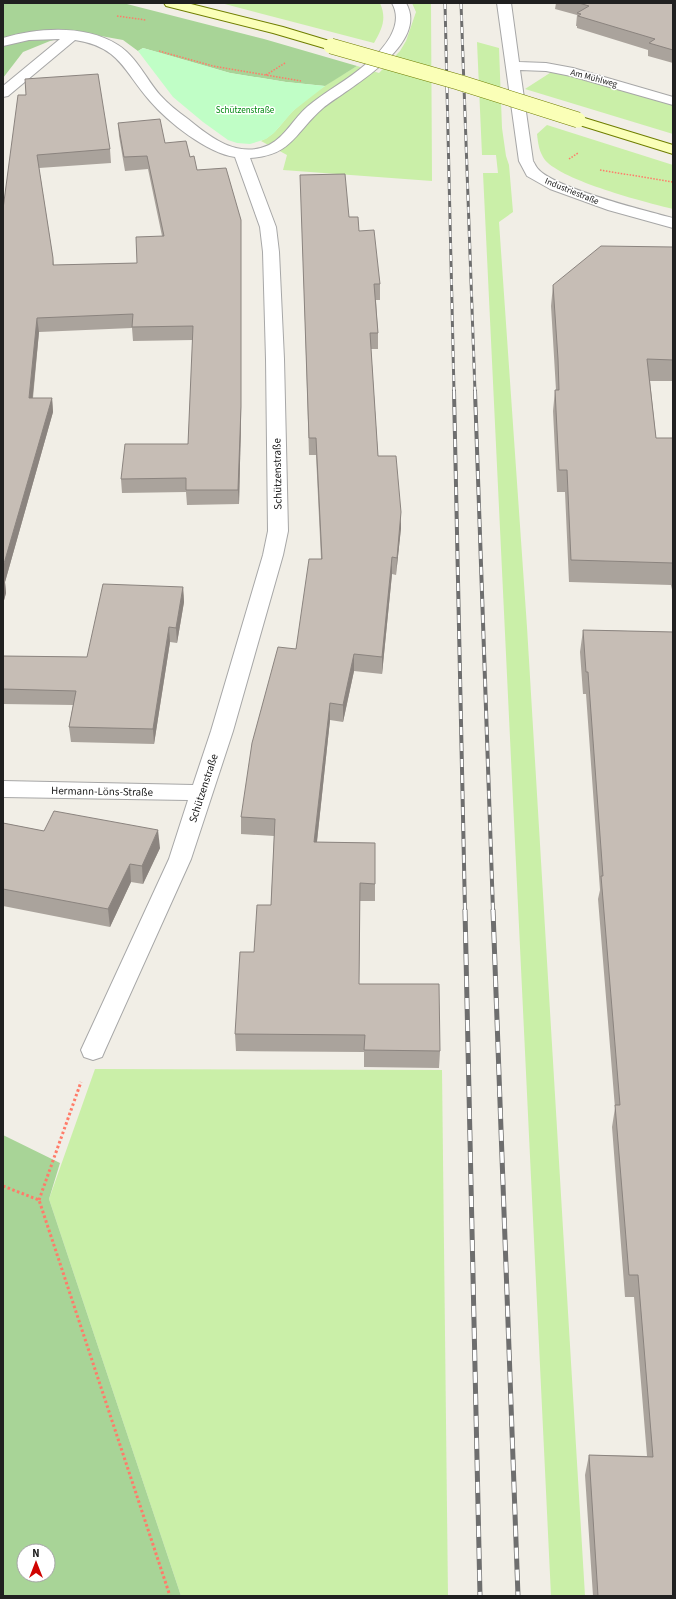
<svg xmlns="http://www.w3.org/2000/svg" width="676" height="1599" font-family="'Source Sans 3',sans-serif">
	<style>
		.grass { fill: #caefa8 }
		.forest { fill: #a8d497; fill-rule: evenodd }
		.park { fill: #c0fec6 }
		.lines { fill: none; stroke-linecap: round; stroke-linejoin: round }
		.street-casing { stroke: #a7a7a7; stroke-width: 2 }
		.secondary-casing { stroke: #6f7e00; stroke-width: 2 }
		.path-far1 { stroke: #ff7b69; stroke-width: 1.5; stroke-dasharray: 1.5 1.5; stroke-linecap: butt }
		.path { stroke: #ff7b69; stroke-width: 3; stroke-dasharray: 2.5 2.5; stroke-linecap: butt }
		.street { fill: #fff; fill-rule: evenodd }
		.secondary { fill: #faffb7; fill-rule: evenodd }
		.rail-far2-casing { stroke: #6e6e6e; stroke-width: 3 }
		.rail-far1-casing { stroke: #6e6e6e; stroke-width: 4 }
		.rail-casing { stroke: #6e6e6e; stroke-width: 5 }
		.rail-far2 { stroke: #fff; stroke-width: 2; stroke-dasharray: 6; stroke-linecap: butt }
		.rail-far1 { stroke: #fff; stroke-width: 2.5; stroke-dasharray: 8; stroke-linecap: butt }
		.rail { stroke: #fff; stroke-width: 3.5; stroke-dasharray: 11; stroke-linecap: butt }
		.secondary-bridge-casing { stroke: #6f7e00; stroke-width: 16; stroke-linecap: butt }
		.secondary-bridge { stroke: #faffb7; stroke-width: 15 }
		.wall { fill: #aaa39c }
		.shaded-wall { fill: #8b847f }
		.building { fill: #c6bdb5; stroke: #8b847f }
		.labels { text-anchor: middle; stroke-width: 3; stroke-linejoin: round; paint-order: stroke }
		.far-street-label { font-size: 9px; fill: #202020; stroke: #fff }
		.far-park-label { font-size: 9px; fill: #028a0f; stroke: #fff }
		.street-label { font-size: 11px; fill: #202020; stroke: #fff }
	</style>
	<rect width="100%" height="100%" fill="#f1eee6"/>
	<g class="grass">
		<path d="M221 3H380C387 19 382 29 374 43Z"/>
		<path d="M412 3H431L432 181 283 170 287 155 261 141C276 135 283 120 295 109 314 92 335 79 357 66L379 73 400 51 406 41 416 12Z"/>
		<path d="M477 42 499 48 502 128 506 156 509 165 513 212 499 222 527 627 585 1596H551L483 173H498L496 155H482Z"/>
		<path d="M553 71 581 77 673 104V134L525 89Z"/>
		<path d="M547 125 673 165V209C644 202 563 181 545 160 539 152 538 143 537 134Z"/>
		<path d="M95 1069 442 1070 448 1596H181L49 1199Z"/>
	</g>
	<g class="forest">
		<path d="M3 3H123L264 39 357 66 325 86 286 82 230 73 143 48 138 51 123 40 84 33 50 41 23 52 3 78Z"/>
		<path d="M3 1135 60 1163 49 1199 181 1596H3ZM24 1551H48V1575H24Z"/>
	</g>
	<path class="park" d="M143 48 230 73 286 82 325 86 293 111 274 133 266 139 250 144 237 143 228 140 203 122 173 97 138 51Z"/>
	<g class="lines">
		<g class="street-casing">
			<g id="street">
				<path d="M392 3H406C430 45 348 88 323 108 296 131 292 156 250 158L276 227 279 252 284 359 288 531 283 555 233 731 191 859 105 1050 102 1057 93 1060 84 1057 81 1050 169 859 188 800 3 797V781L193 785 211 731 263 555 268 531 266 359 263 252 260 227 235 157C207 153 168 122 150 101 123 70 120 47 75 40L8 96 3 97V86L60 39 29 40 3 46V38C38 28 85 24 118 45 137 57 146 79 160 95 168 104 178 112 188 119 211 138 238 159 269 145 285 137 294 118 307 107 326 91 348 80 366 64 383 50 405 26 392 3Z"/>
				<path d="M497 3H511L519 62 546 63 573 68 673 97V105L571 76 546 71 520 70 533 161C535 164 536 167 538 169 554 188 646 211 673 218V228L608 210 550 189 527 176 519 161Z"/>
			</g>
		</g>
		<g class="secondary-casing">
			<g id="secondary">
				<path d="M164 3H187L283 27 336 43 338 46 336 49 331 50 273 33 166 6Z"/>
				<path d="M578 116 673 145V154L573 123 571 120 573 117Z"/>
			</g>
		</g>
		<g class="path-far1">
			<path d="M117 16 146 20"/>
			<path d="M159 51 213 66 301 81"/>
			<path d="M266 75 285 63"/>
			<path d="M569 159 578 153"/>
			<path d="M600 170 673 182"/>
		</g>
		<g class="path">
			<path d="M3 1186 39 1200 170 1596"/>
			<path d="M39 1200 81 1082"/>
		</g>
		<use href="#street" class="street"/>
		<use href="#secondary" class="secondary"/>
		<g class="rail-far2-casing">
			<g id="rail-far2">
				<path d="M445 3 454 392"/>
				<path d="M461 3 475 392"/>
			</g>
		</g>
		<g class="rail-far1-casing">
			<g id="rail-far1">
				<path d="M454 391 465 911"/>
				<path d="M475 391 493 911"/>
			</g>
		</g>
		<g class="rail-casing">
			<g id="rail">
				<path d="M465 910 480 1596"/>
				<path d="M493 910 518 1596"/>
			</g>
		</g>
		<use href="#rail-far2" class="rail-far2"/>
		<use href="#rail-far1" class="rail-far1"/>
		<use href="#rail" class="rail"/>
		<g class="secondary-bridge-casing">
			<path id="secondary-bridge" d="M331 46 458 82 578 120"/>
		</g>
		<use href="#secondary-bridge" class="secondary-bridge"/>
	</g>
	<g class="wall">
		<path d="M556 3H673V63L648 56V50L577 28V26H576L577 15 555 9Z"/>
		<path d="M26 95 110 149 111 163 39 168 54 265 137 263 162 236 148 169 125 171 119 136 118 123 165 143 190 157 197 170 241 220V422L239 504 187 505 186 492 122 493 121 479 188 444 193 340 133 341 132 328 39 332 33 398H52L53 412 5 582 6 593 3 604Z"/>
		<path d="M301 191 349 217 359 231 380 284V300H376L378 333V349H371L378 456 401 528 396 575 392 574 382 674 354 671 343 722 330 720 317 842 375 843V901H360L359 984 440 1051 439 1068 364 1067V1052L236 1051 235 1034 254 952 271 905 274 836 241 834V817L296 649 321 559 316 455H309Z"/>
		<path d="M673 247V381H650L656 438H673V594L671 585 569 582 565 492H557L553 411 555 390H556L551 306 553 285Z"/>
		<path d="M183 587 184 602 177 643 170 642 154 744 71 742 69 727 73 705 3 704V656L87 657Z"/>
		<path d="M583 630 673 632V1596H593L585 1475 589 1455 647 1456 634 1297H625L612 1127 615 1108 598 899 600 890 586 694H583L580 652Z"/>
		<path d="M3 823 44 831 160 848 143 884 131 882 110 927 3 906Z"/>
	</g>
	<g class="shaded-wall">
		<path d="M241 220V422L239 504 238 490Z"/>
		<path d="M37 318 39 332 31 413 29 398Z"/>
		<path d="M52 398 53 412 5 582 6 593 3 604V567Z"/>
		<path d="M401 512V528L396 575 397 558Z"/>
		<path d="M392 557V574L382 674V657Z"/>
		<path d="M183 587 184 602 177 643 176 628Z"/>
		<path d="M169 627 170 642 154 744 153 729Z"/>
		<path d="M354 654V671L343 722V705Z"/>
		<path d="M330 703V720L315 859 314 842Z"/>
		<path d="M158 830 160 848 143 884 142 866Z"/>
		<path d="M130 864 131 882 110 927 108 909Z"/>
	</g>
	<g class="building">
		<path d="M579 3H673V50L649 43 655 39 578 16 581 14 577 13 589 6Z"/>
		<path d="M98 74 110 149 37 155 53 258V265L137 263 136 237 164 236 147 156 124 157 118 123 160 119 165 143 186 141 190 157 194 156 197 170 226 168 241 220V407L238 490H186V478L121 479 125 444H188L193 326 132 327 133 314 37 318 29 398H52L3 567V209L18 95H26L25 79Z"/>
		<path d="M345 174 349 217H358L359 231 374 230 380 284H374L378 333H370L378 456H396L401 512 397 558 392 557 382 657 354 654 343 705 330 703 314 842 375 843V884L360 883 359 984H439L440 1051 364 1050 365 1035 235 1034 240 952H254L257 905H271L275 819 241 817 252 743 278 647 296 649 309 559H322L316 438H309L300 175Z"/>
		<path d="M601 246 673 247V360L647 359 656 438H673V563L571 560 567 470H559L555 390H559L558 359 553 285Z"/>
		<path d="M103 584 183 587 176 628 169 627 153 729 69 727 76 691 3 689V656L87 657Z"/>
		<path d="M583 630 673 632V1596H598L589 1455 653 1457 638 1275H629L615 1105H620L601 876H603L588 672H586Z"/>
		<path d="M54 811 158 830 142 866 130 864 108 909 3 889V823L44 831Z"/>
	</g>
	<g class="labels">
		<g class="far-street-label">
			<text transform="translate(594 78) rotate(15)" y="3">Am Mühlweg</text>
			<text transform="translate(572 191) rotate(22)" y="3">Industriestraße</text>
		</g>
		<g class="far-park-label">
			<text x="245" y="113">Schützenstraße</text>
		</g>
		<g class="street-label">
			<text transform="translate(277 474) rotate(-91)" y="4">Schützenstraße</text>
			<text transform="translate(203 788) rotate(-72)" y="4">Schützenstraße</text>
			<text transform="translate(102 791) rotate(1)" y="4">Hermann-Löns-Straße</text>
		</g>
	</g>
	<rect width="676" height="1599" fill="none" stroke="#202020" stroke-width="8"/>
	<g transform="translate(36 1563)"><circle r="19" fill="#ffffff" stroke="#a6a6a6"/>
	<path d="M0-3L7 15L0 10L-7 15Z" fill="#d00300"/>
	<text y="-6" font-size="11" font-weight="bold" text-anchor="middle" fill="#202020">N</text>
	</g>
</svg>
